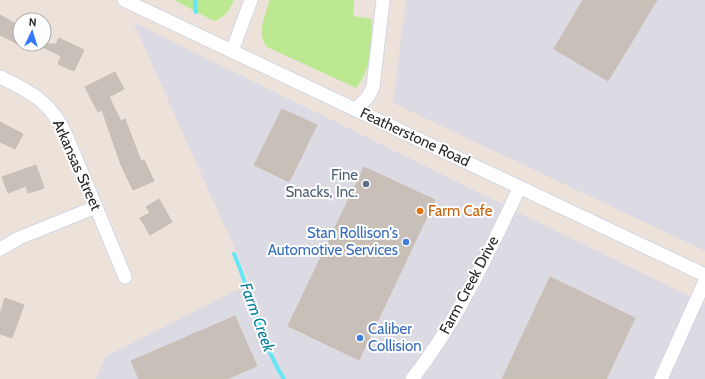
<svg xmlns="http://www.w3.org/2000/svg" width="705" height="379" font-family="Cabin,sans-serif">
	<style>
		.industrial { fill: #dcdbe4 }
		.green { fill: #bce892 }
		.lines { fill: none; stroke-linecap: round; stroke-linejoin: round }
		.stream { stroke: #64e6f7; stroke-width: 4 }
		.building { fill: #c8bfb9; stroke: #c8beb3 }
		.minor-casing { stroke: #cfd6e3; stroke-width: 15 }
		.minor { stroke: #fff; stroke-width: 13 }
		.service-dot { fill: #5c6f8a; stroke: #fff; stroke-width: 1.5 }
		.food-dot { fill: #e8710a; stroke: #fff; stroke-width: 1.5 }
		.shop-dot { fill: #3f7fe0; stroke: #fff; stroke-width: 1.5 }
		.labels { text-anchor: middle; stroke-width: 4; stroke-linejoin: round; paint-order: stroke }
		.street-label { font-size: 15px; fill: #292929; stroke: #fff }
		.service-label { font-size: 15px; fill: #4e5e75; stroke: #fff; text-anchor: end }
		.food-label { font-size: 15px; fill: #c56008; stroke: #fff; text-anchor: start }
		.shop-label { font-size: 15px; fill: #366cbe; stroke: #fff; text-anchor: end }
		.water-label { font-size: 16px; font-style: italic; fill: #057e9b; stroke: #fff }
	</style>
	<rect width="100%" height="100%" fill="#ede2da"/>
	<g class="industrial">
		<path d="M406 0H705V251L393 103Z"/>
		<path d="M133 22 705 304V379H96L106 356 250 283Z"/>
	</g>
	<g class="green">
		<path d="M174 0H234C229 11 225 17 214 21Z"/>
		<path d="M270 0H354L353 16 372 19C370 45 373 68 356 88L267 47C256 32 265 16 270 0Z"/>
	</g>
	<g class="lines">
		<g class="stream">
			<path d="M195 0 196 12"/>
			<path d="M234 254C252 295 260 341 284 379"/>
		</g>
	</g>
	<g class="building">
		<path d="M583 0H657L608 81 554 49Z"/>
		<path d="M0 15 20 26V45L0 35Z"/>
		<path d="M59 38 84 50 74 71 58 64 61 56 36 44H56Z"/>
		<path d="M115 72 124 89 109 97 121 121 125 119 141 161 144 160 154 181 133 190 121 165 102 110 98 112 85 87Z"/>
		<path d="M282 109 317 125 289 182 254 165Z"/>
		<path d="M0 122 23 134 15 149 0 142Z"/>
		<path d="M36 165 44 188 28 193 26 186 8 193 2 177Z"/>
		<path d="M364 167 435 200 359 360 288 326Z"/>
		<path d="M159 199 172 222 150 235 140 218 150 213 146 207Z"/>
		<path d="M550 277 635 318 606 379H502Z"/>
		<path d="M5 298 24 305 12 338 0 334V314Z"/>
		<path d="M235 316 257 366 227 379H139L131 361Z"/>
	</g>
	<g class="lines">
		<g class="minor-casing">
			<g id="minor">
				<path d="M124 0 705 275"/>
				<path d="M232 51 251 0"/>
				<path d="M0 77C32 92 52 103 67 137L125 277"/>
				<path d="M355 110 368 97 373 87 383 0"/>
				<path d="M0 249 19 238 96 207"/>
				<path d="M412 379C458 321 488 253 520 187"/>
				<path d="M661 379 705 281"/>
			</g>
		</g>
		<use href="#minor" class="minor"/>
	</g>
	<circle class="service-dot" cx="366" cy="184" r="4"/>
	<circle class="food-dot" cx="420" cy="211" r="4"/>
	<g class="shop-dot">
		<circle cx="406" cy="242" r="4"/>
		<circle cx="360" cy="338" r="4"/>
	</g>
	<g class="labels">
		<g class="street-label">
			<text transform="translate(415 137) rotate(25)" y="5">Featherstone Road</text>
			<text transform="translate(77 165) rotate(66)" y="5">Arkansas Street</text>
			<text transform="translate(469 285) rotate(-62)" y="5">Farm Creek Drive</text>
		</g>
		<g class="service-label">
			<text x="358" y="180">Fine<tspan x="358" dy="17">Snacks, Inc.</tspan></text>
		</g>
		<g class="food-label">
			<text x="428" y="216">Farm Cafe</text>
		</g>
		<g class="shop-label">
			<text x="398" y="238">Stan Rollison's<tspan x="398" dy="17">Automotive Services</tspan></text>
			<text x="368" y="334" text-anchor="start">Caliber<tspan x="368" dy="17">Collision</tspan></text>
		</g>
		<g class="water-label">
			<text transform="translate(258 317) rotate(70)" y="6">Farm Creek</text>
		</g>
	</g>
	<g transform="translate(32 32) rotate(4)"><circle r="19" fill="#ffffff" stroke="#a9a9a9"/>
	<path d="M0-3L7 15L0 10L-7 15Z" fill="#3478ff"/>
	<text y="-6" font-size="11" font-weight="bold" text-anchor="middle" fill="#292929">N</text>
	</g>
</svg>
